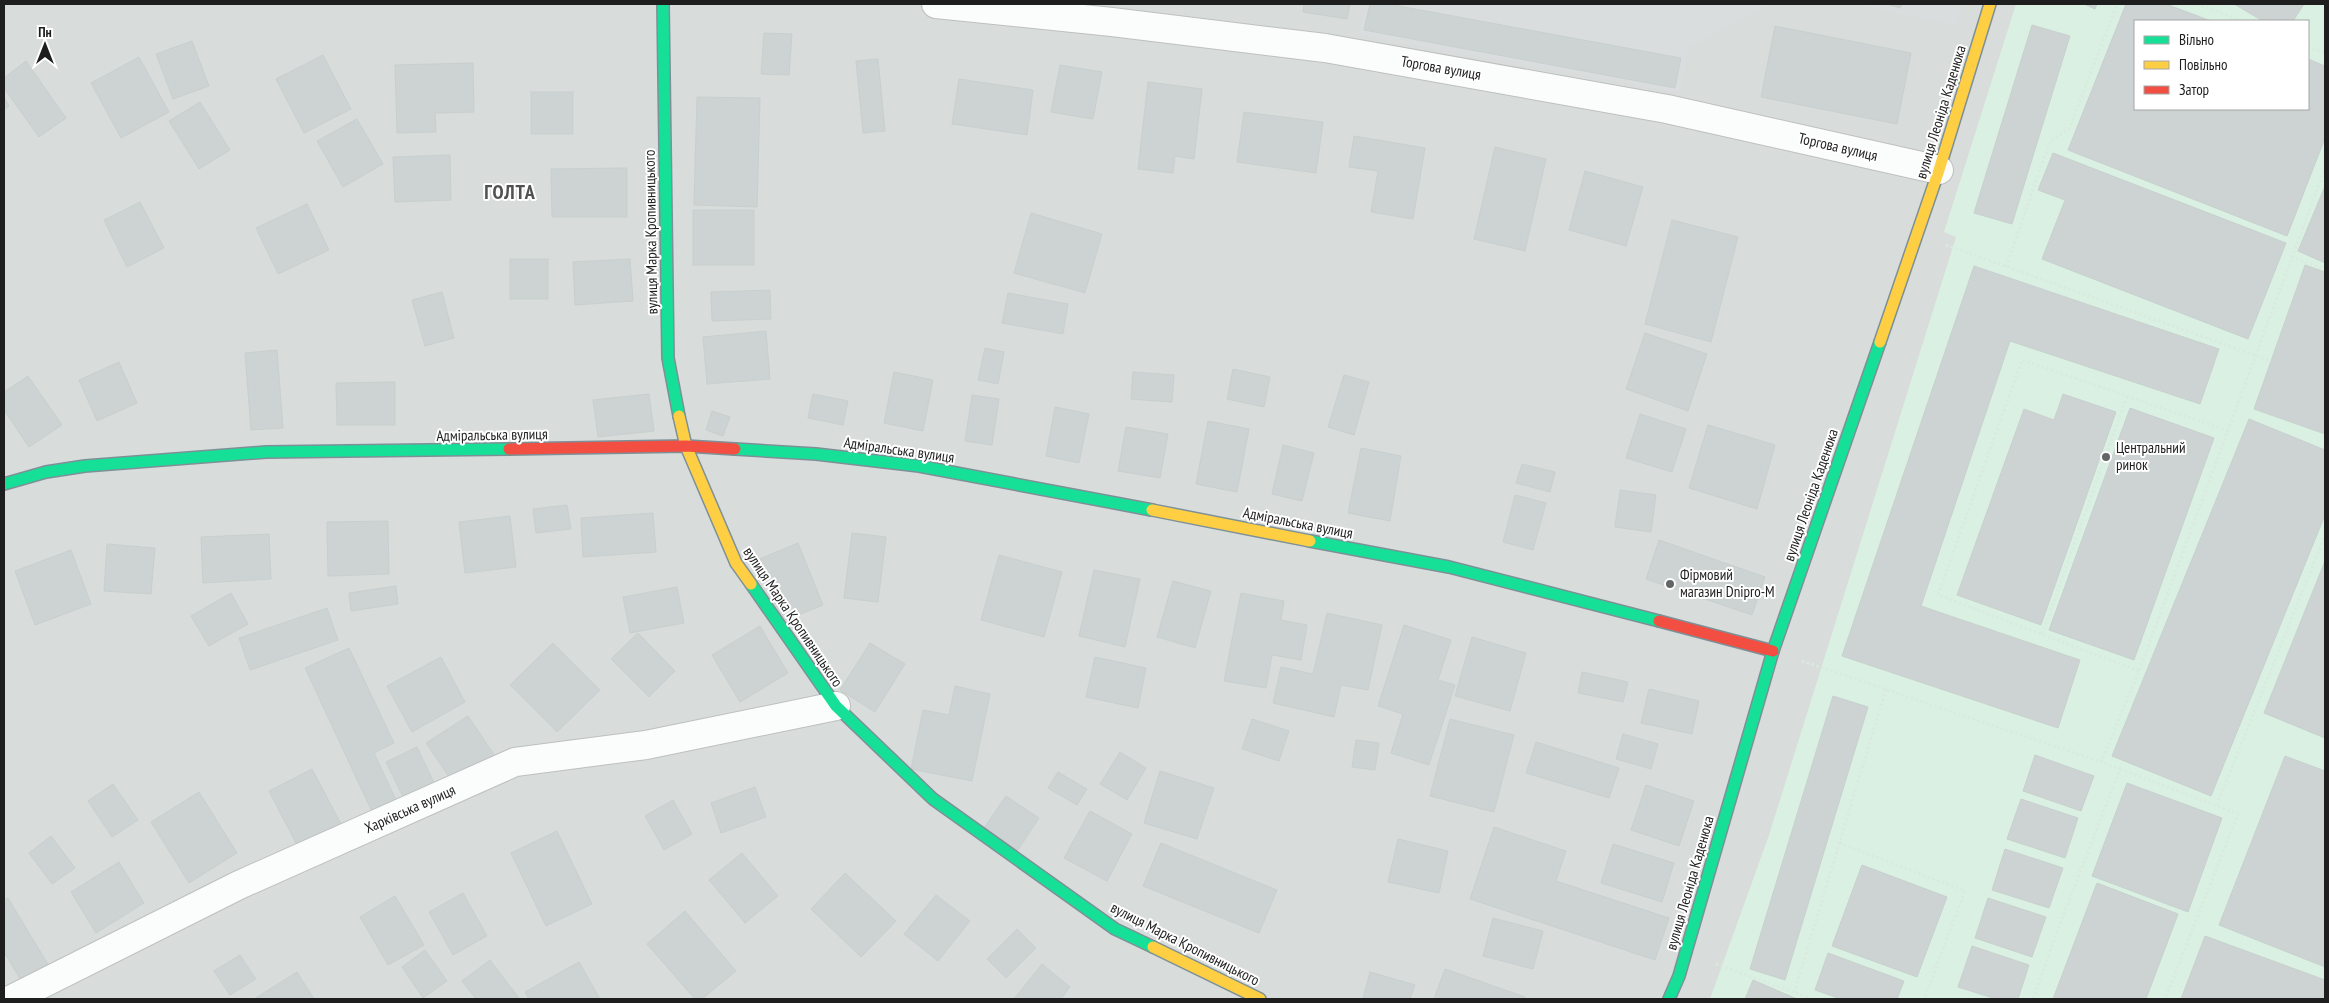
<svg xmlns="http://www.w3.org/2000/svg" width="2329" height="1003" font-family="'PT Sans Narrow',sans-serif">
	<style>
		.residential { fill: #d8dcdb; fill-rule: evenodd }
		.commercial { fill: #daf0e2; fill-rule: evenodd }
		.parking { fill: #dadddd }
		.building { fill: #cdd3d2; stroke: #c7d0ce }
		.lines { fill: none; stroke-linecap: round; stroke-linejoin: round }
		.street-casing { stroke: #bdc0bf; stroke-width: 30 }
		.fast-casing { stroke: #7e9097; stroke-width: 14 }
		.slow-casing { stroke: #7e9097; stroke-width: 14 }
		.jam-casing { stroke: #7e9097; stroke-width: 14 }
		.path { stroke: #d8ebde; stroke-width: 3; stroke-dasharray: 2.5 2.5; stroke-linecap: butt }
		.street { stroke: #fbfcfc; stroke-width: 28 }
		.fast { stroke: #16e098; stroke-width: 11 }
		.slow { stroke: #ffcf43; stroke-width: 11 }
		.jam { stroke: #f24e42; stroke-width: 11 }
		.poi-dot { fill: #646666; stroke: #fff; stroke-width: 2 }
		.labels { text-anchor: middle; stroke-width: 4; stroke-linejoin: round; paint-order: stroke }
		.street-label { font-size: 15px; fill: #1e1e1e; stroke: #fff }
		.poi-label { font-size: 15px; fill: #1e1e1e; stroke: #fff; text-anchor: start }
		.district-label { font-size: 20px; font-weight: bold; letter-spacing: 1px; fill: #515151; stroke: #fff }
	</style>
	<rect width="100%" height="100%" fill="#e6edec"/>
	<path class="residential" d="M4 4H2325V999H4ZM2135 21H2308V109H2135Z"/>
	<path class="commercial" d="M2016 4H2325V999H1710L1769 835 1956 237 1944 232ZM2135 21H2308V109H2135Z"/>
	<g class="parking">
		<path d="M1364 4H1768L1688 49 1681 93 1359 35Z"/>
		<path d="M1858 4H1963L1956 26Z"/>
	</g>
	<g class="building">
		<path d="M1304 4H1350L1347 19 1303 12Z"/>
		<path d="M1370 4H1388L1681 58 1675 88 1364 30Z"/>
		<path d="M1887 4H1902L1900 8Z"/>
		<path d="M2084 4H2097L2095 9Z"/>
		<path d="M2126 4H2166L2211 21H2135V109H2308V59L2325 66V138L2287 236 2068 150Z"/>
		<path d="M2234 4H2304L2293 21H2263Z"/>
		<path d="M2032 25 2070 36 2012 224 1974 213Z"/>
		<path d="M1775 26 1911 53 1897 124 1761 97Z"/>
		<path d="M764 33 792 34 789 75 761 74Z"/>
		<path d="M192 41 209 86 173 99 156 54Z"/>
		<path d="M323 55 351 109 304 133 276 79Z"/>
		<path d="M139 57 169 112 121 138 91 83Z"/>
		<path d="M878 59 885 131 863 133 856 61Z"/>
		<path d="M26 61 66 118 39 137 4 88V78Z"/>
		<path d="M473 63 474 112 435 113 436 132 397 133 395 65Z"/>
		<path d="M1060 65 1102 72 1093 119 1051 112Z"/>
		<path d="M959 79 1033 90 1027 135 952 124Z"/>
		<path d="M1148 82 1202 89 1194 159 1175 156 1173 173 1138 169Z"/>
		<rect x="531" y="92" width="42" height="42"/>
		<path d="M4 97 9 106 4 110Z"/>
		<path d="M697 97 760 98 757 207 694 205Z"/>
		<path d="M200 102 230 150 199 169 169 121Z"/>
		<path d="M1244 112 1323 122 1316 173 1237 162Z"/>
		<path d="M357 119 383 164 343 187 317 141Z"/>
		<path d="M1354 136 1425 148 1413 219 1371 212 1378 171 1349 167Z"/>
		<path d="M1495 147 1546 159 1525 251 1474 239Z"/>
		<path d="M2053 153 2286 243 2248 339 2042 259 2065 200 2038 190Z"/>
		<path d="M450 155 451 200 395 202 393 157Z"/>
		<path d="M627 168V217H552L551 169Z"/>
		<path d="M1585 171 1643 187 1626 246 1569 230Z"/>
		<path d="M2325 186V263L2298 251Z"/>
		<path d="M140 202 164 248 127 267 104 220Z"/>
		<path d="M307 204 329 250 278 274 256 228Z"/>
		<rect x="693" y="210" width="61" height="55"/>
		<path d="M1031 213 1102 234 1085 293 1014 273Z"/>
		<path d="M1672 220 1738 237 1711 342 1645 324Z"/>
		<rect x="510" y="259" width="38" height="40"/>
		<path d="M630 259 633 301 575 305 573 262Z"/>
		<path d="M2305 265 2325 272V434L2254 409Z"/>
		<path d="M1974 266 2219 349 2200 404 2010 341 1921 606 2080 660 2058 728 1842 656Z"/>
		<path d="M770 290 771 319 712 321 711 292Z"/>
		<path d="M442 292 454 338 425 346 412 300Z"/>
		<path d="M1008 293 1068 304 1063 334 1002 323Z"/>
		<path d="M766 331 770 379 707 384 703 337Z"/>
		<path d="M1645 333 1707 354 1688 411 1626 389Z"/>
		<path d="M985 348 1004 352 998 384 978 380Z"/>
		<path d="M277 350 283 428 251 430 245 353Z"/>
		<path d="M119 362 137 403 97 421 79 380Z"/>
		<path d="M1233 369 1270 377 1264 407 1227 399Z"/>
		<path d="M894 372 933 380 923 431 884 423Z"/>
		<path d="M1133 372 1174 375 1172 402 1131 399Z"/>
		<path d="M1344 375 1369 382 1354 435 1328 427Z"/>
		<path d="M28 376 62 425 29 447 4 410V392Z"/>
		<path d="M395 382V425H337L336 383Z"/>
		<path d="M649 394 654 431 598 437 593 400Z"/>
		<path d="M813 394 848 401 843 425 808 418Z"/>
		<path d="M2063 394 2116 412 2041 625 1957 595 2024 409 2054 420Z"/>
		<path d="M972 395 999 399 992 445 965 441Z"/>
		<path d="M1055 407 1089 414 1079 463 1046 456Z"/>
		<path d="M2130 408 2214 438 2134 660 2049 630Z"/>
		<path d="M712 411 730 417 723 436 706 430Z"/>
		<path d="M1640 414 1686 429 1672 472 1626 458Z"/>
		<path d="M2249 419 2325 450V515L2211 796 2112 756Z"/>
		<path d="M1208 421 1249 429 1237 492 1196 484Z"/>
		<path d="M1708 425 1775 445 1757 509 1689 488Z"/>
		<path d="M1126 427 1168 434 1160 478 1118 471Z"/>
		<path d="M1283 445 1314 453 1302 501 1272 494Z"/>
		<path d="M1361 448 1401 456 1390 521 1348 513Z"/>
		<path d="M1522 464 1555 472 1550 492 1516 483Z"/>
		<path d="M1620 490 1656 495 1651 532 1615 527Z"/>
		<path d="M1515 495 1546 503 1533 550 1503 542Z"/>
		<path d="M567 505 571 529 536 533 533 509Z"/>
		<path d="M653 513 656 552 583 557 581 518Z"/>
		<path d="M510 516 516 567 465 573 459 522Z"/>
		<path d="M388 521 389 574 328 576 327 522Z"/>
		<path d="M852 533 886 537 878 602 844 598Z"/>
		<path d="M269 534 271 579 203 583 201 537Z"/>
		<path d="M1659 540 1765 577 1752 615 1646 579Z"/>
		<path d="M798 543 823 605 783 621 757 560Z"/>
		<path d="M107 544 155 548 151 594 104 591Z"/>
		<path d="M71 550 91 604 35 625 15 571Z"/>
		<path d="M999 555 1062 572 1044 637 981 620Z"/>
		<path d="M2325 561V738L2264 713Z"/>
		<path d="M1094 570 1140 579 1125 647 1079 636Z"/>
		<path d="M1173 581 1211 591 1195 648 1157 637Z"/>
		<path d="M396 586 398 604 351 611 349 593Z"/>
		<path d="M677 587 684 623 630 633 623 597Z"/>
		<path d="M231 593 248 624 209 646 191 616Z"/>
		<path d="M1241 593 1284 601 1281 620 1307 625 1301 660 1272 655 1266 688 1224 681Z"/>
		<path d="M327 608 338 640 250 670 239 638Z"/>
		<path d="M1327 613 1382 625 1368 690 1341 685 1334 717 1273 703 1281 667 1313 674Z"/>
		<path d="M1404 625 1451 640 1438 680 1455 685 1429 765 1391 753 1403 714 1378 706Z"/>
		<path d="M760 626 788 673 740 702 712 655Z"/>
		<path d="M638 633 675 671 649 697 611 659Z"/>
		<path d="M1472 637 1526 653 1510 711 1455 696Z"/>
		<path d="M553 643 600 690 557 732 510 685Z"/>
		<path d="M870 643 905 664 875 712 840 690Z"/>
		<path d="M349 648 394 743 374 753 398 804 374 816 305 668Z"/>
		<path d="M441 657 465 702 412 732 387 686Z"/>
		<path d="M1095 657 1146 668 1138 708 1086 697Z"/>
		<path d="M1582 672 1628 682 1623 702 1578 693Z"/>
		<path d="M955 686 990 694 972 781 911 769 923 710 949 715Z"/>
		<path d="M1649 689 1699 701 1692 734 1641 723Z"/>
		<path d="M1833 696 1868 707 1785 980 1750 969Z"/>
		<path d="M468 716 495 756 454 784 426 743Z"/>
		<path d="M1252 719 1289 731 1279 761 1242 749Z"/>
		<path d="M1450 719 1514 735 1494 812 1430 796Z"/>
		<path d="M1623 734 1658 744 1651 769 1616 759Z"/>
		<path d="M1356 740 1379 743 1375 770 1352 767Z"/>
		<path d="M1536 742 1619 768 1609 798 1526 773Z"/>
		<path d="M417 747 439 793 408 807 386 762Z"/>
		<path d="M1120 752 1146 768 1127 800 1100 784Z"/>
		<path d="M2035 755 2094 776 2081 811 2023 791Z"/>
		<path d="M2285 756 2325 771V967L2219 925Z"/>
		<path d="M312 769 341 824 298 847 269 791Z"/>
		<path d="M1160 771 1214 788 1197 839 1144 823Z"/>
		<path d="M1058 772 1087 789 1077 805 1048 788Z"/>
		<path d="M2127 783 2222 818 2188 912 2092 876Z"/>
		<path d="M113 784 138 820 112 837 88 801Z"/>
		<path d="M1646 785 1694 801 1679 846 1631 830Z"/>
		<path d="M755 787 766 817 721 833 711 803Z"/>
		<path d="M199 792 237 853 189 883 151 822Z"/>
		<path d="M1006 796 1039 818 1016 853 982 831Z"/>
		<path d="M2021 799 2078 818 2065 858 2007 839Z"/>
		<path d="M673 800 692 834 664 850 645 816Z"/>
		<path d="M1090 811 1132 834 1107 881 1064 858Z"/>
		<path d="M1494 827 1566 851 1556 881 1669 918 1655 960 1470 899Z"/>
		<path d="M557 831 592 904 546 926 511 853Z"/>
		<path d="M51 836 75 868 52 884 29 853Z"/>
		<path d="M1398 839 1448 851 1439 893 1388 882Z"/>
		<path d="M1161 843 1277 890 1259 933 1143 886Z"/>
		<path d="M1613 844 1674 863 1662 902 1601 883Z"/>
		<path d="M2005 849 2063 868 2049 908 1992 890Z"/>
		<path d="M742 853 778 896 745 923 709 880Z"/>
		<path d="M119 862 144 903 96 933 71 892Z"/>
		<path d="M1862 865 1947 897 1917 977 1832 946Z"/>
		<path d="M845 873 896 921 861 957 811 909Z"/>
		<path d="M2097 883 2178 914 2146 999H2053Z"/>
		<path d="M463 893 487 936 453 955 429 912Z"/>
		<path d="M936 895 970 921 938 961 904 934Z"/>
		<path d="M395 896 424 945 388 965 360 917Z"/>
		<path d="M8 898 52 971 25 987 4 952V900Z"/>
		<path d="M1988 898 2046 917 2032 957 1975 938Z"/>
		<path d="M685 911 736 971 702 999H695L647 944Z"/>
		<path d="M1493 918 1543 931 1533 969 1483 956Z"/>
		<path d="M1017 929 1036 948 1006 978 987 959Z"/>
		<path d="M2205 936 2325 980V999H2181Z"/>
		<path d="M1972 946 2029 965 2018 999H1996L1958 987Z"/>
		<path d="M425 950 447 981 423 998 402 967Z"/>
		<path d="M1828 953 1904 981 1897 999H1841L1815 990Z"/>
		<path d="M240 955 256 979 230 995 214 971Z"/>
		<path d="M490 960 519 998 517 999H476L462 981Z"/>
		<path d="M579 962 600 999H529L525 992Z"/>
		<path d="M1042 964 1070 987 1061 999H1014Z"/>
		<path d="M1445 969 1525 997 1524 999H1434Z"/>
		<path d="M297 972 314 999H254Z"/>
		<path d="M1370 972 1415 985 1410 999 1363 998Z"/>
		<path d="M1753 980 1797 999H1745Z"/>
	</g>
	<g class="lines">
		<g class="street-casing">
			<g id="street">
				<path d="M936 4 1112 22 1325 48 1667 109 1939 170"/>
				<path d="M12 999 239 885 515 762 646 745 836 706"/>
			</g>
		</g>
		<g class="fast-casing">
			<g id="fast">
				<path d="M663 4 668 358 679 416"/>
				<path d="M735 449 816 454 919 466 1152 510"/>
				<path d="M4 484 46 472 85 466 266 452 509 449"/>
				<path d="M1310 541 1449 567 1659 621"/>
				<path d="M751 584 836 706 933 799 1115 929 1153 947"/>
				<path d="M1669 999 1679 976 1773 651 1880 342"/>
			</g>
		</g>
		<g class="slow-casing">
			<g id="slow">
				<path d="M1880 342 1939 170 1990 4"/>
				<path d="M679 416 686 446 736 563 751 584"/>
				<path d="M1152 510 1310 541"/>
				<path d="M1153 947 1260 999"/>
			</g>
		</g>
		<g class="jam-casing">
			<g id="jam">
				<path d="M509 449 686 446 735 449"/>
				<path d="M1659 621 1773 651"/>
			</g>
		</g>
		<g class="path">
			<path d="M2197 4 2242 21"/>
			<path d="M2308 47 2325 53"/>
			<path d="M1946 245 2271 361"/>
			<path d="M2291 257 2325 269"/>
			<path d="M2006 267 2050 141 2069 129 2117 4"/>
			<path d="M2042 634 2127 396"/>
			<path d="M1802 661 2101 762 2139 671 2325 168"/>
			<path d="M2139 671 1938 595 2022 360 2229 431"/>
			<path d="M2120 769 2238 814 2165 999"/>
			<path d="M2217 805 2325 535"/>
			<path d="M1839 843 1965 891 1924 999"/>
			<path d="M1716 964 1812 999"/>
			<path d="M1794 993 1886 689"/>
			<path d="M2033 999 2061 921 2120 769 2101 762"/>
		</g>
		<use href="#street" class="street"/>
		<use href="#fast" class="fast"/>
		<use href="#slow" class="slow"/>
		<use href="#jam" class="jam"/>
	</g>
	<g class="poi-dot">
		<circle cx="2106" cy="457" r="5"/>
		<circle cx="1670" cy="584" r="5"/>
	</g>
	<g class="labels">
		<g class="street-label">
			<text transform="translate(1441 68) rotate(10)" y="5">Торгова вулиця</text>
			<text transform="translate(1941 112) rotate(-73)" y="5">вулиця Леоніда Каденюка</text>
			<text transform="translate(1838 147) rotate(13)" y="5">Торгова вулиця</text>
			<text transform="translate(651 232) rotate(-91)" y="5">вулиця Марка Кропивницького</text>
			<text transform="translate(492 435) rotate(-1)" y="5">Адміральська вулиця</text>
			<text transform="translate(899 450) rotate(8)" y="5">Адміральська вулиця</text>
			<text transform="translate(1811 495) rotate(-71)" y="5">вулиця Леоніда Каденюка</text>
			<text transform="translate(1298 523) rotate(11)" y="5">Адміральська вулиця</text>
			<text transform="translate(793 617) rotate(56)" y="5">вулиця Марка Кропивницького</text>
			<text transform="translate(410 809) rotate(-24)" y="5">Харківська вулиця</text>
			<text transform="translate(1690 883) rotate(-74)" y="5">вулиця Леоніда Каденюка</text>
			<text transform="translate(1185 944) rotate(27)" y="5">вулиця Марка Кропивницького</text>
		</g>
		<g class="poi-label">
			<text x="2116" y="453">Центральний<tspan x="2116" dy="17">ринок</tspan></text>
			<text x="1680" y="580">Фірмовий<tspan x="1680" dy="17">магазин Dnipro-M</tspan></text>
		</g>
		<g class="district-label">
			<text x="510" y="199">ГОЛТА</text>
		</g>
	</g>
	<rect width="2329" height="1003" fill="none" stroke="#1e1e1e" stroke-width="10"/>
	<rect x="2134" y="20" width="175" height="90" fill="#ffffff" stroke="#a5a5a5"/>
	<rect x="2144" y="36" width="25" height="8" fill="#16e098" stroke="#a5a5a5"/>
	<text x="2179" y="45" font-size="15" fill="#1e1e1e">Вільно</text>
	<rect x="2144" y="61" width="25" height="8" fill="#ffcf43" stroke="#a5a5a5"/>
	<text x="2179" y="70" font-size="15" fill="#1e1e1e">Повільно</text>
	<rect x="2144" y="86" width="25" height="8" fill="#f24e42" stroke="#a5a5a5"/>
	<text x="2179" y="95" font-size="15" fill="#1e1e1e">Затор</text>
	<g transform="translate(45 45)" stroke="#ffffff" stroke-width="4" paint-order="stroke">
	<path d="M0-4L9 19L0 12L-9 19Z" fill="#1e1e1e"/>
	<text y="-8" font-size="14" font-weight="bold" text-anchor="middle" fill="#1e1e1e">Пн</text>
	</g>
</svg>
